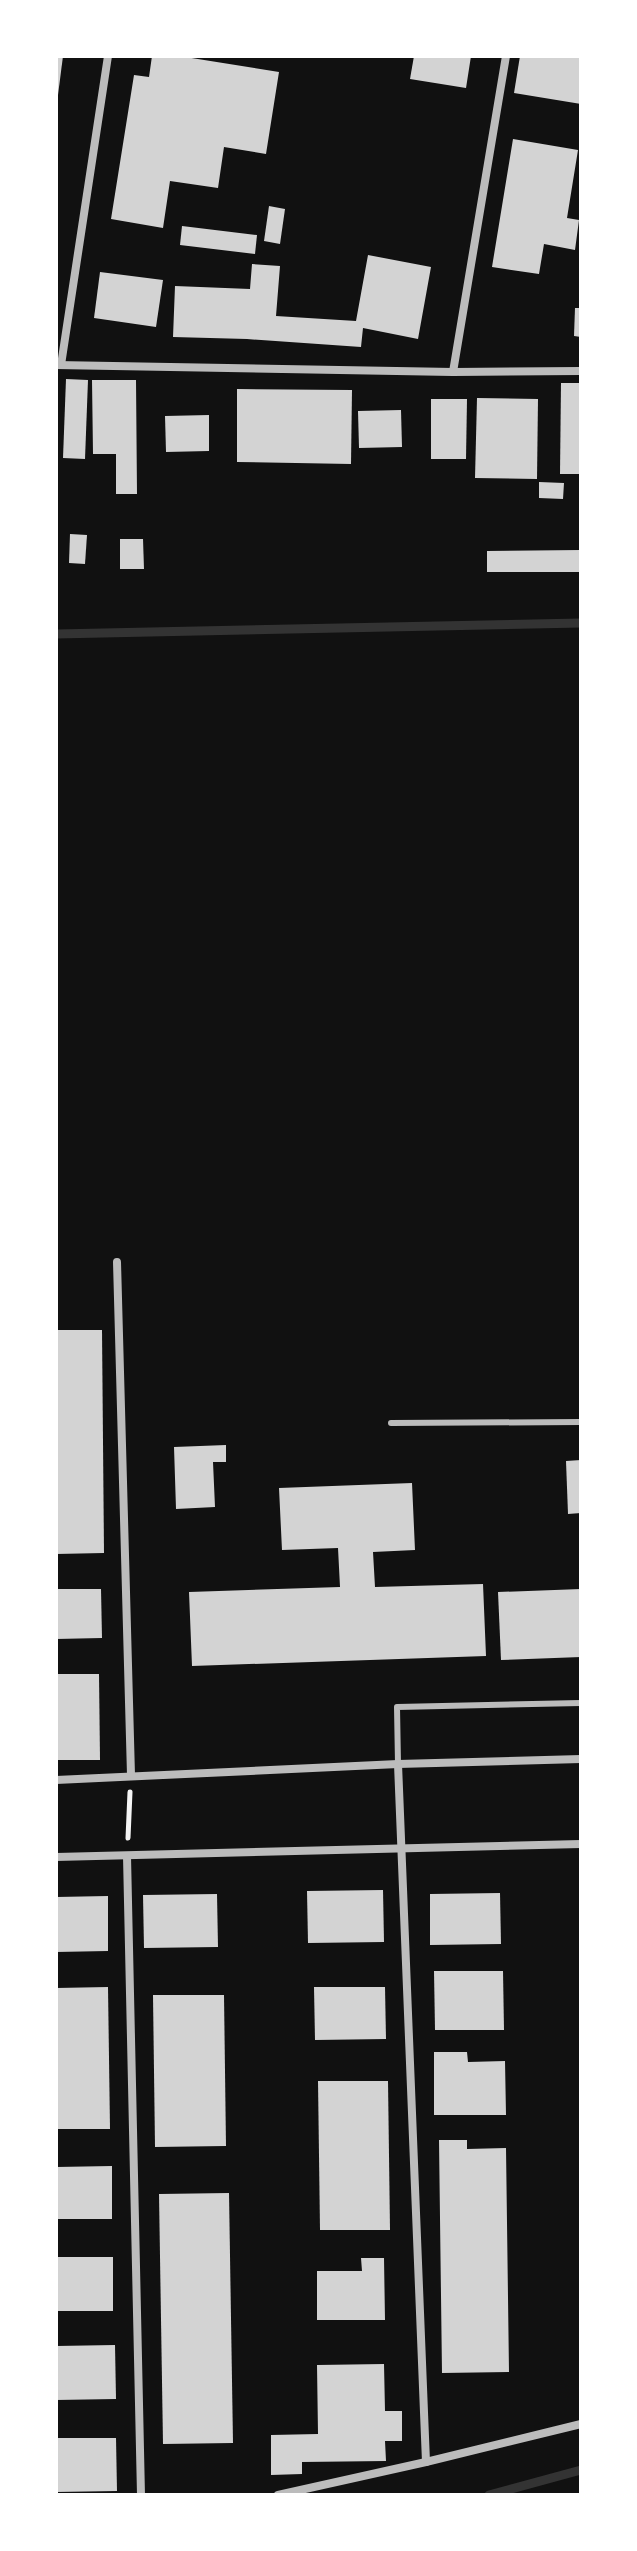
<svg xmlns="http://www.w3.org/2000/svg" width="637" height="2551" font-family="Roboto,sans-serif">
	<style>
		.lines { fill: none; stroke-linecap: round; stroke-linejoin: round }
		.stream { stroke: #333; stroke-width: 9 }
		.building { fill: #d3d3d3 }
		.path { stroke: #f5f5f5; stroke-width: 5 }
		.service { stroke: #bcbcbc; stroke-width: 6 }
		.minor { stroke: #bcbcbc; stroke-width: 8 }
	</style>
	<rect width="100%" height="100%" fill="#111"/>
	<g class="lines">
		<g class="stream">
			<path d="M56 634 581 623"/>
			<path d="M489 2495 581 2470"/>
		</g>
	</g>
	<g class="building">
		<path d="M56 56H63L58 95H56Z"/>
		<path d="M152 56H179L279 72 266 154 224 147 218 188 170 181 163 228 111 219 134 75 149 77Z"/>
		<path d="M414 56H471L466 88 410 79Z"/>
		<path d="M520 56H581V104L514 93Z"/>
		<path d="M513 139 578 150 567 218 579 220 575 250 544 244 539 274 492 267Z"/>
		<path d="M269 206 285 209 280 244 264 241Z"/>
		<path d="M182 226 257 235 255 254 180 245Z"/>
		<path d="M368 255 431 267 418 339 363 328 361 347 247 339 173 337 175 286 250 289 252 264 280 266 276 316 356 321Z"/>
		<path d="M100 272 163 280 156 327 94 318Z"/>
		<path d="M575 308H581V337L574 336Z"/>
		<path d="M66 379 88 380 85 459 63 458Z"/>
		<path d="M92 380H136L137 494H116V454H93Z"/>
		<path d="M561 383H581V474H560Z"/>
		<path d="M237 389 352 390 351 464 237 462Z"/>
		<path d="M477 398 538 399 537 479 475 478Z"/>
		<path d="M431 399H467L466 459H431Z"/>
		<path d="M401 410 402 447 359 448 358 411Z"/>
		<path d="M209 415V451L166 452 165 416Z"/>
		<path d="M539 482 564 483 563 499 539 498Z"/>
		<path d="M70 534 87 535 85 564 69 563Z"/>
		<path d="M120 539H143L144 569H120Z"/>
		<path d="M581 550V572H487V551Z"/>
		<path d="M56 1330H102L104 1553 56 1554Z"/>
		<path d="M226 1445V1462H213L215 1507 176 1509 174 1447Z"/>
		<path d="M581 1460V1513L568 1514 566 1461Z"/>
		<path d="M412 1483 415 1550 373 1552 375 1587 483 1584 486 1656 192 1666 189 1592 340 1587 338 1548 282 1550 279 1488Z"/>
		<path d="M56 1589H101L102 1638 56 1639Z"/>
		<path d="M581 1589V1657L501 1660 498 1592Z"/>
		<path d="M56 1674H99L100 1760H56Z"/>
		<path d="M383 1890 384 1942 308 1943 307 1891Z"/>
		<path d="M500 1893 501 1944 430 1945V1894Z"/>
		<path d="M217 1894 218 1947 144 1948 143 1895Z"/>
		<path d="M108 1896V1951L56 1952V1897Z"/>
		<path d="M434 1971H503L504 2030H435Z"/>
		<path d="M108 1987 110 2129H56V1988Z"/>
		<path d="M314 1987H385L386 2039 315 2040Z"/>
		<path d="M153 1995H224L226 2146 155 2147Z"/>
		<path d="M434 2052H467L468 2062 505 2061 506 2115H434Z"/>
		<path d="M318 2081H388L390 2230H320Z"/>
		<path d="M439 2140H467V2149L506 2148 509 2372 442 2373Z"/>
		<path d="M112 2166V2219H56V2167Z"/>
		<path d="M229 2193 233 2443 163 2444 159 2194Z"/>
		<rect x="56" y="2257" width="57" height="54"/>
		<path d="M361 2258H384L385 2320H317V2271H362Z"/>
		<path d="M115 2345 116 2399 56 2400V2346Z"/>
		<path d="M384 2364 385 2411H402V2441H385L386 2461 302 2462V2474L271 2475V2435L318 2434 317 2365Z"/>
		<path d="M56 2438H116L117 2491 56 2492Z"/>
	</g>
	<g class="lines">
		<path class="path" d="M128 1838 130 1792"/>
		<g class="service">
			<path d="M391 1423 581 1422"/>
			<path d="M398 1764 397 1707 581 1703"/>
		</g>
		<g class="minor">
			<path d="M56 365 453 372 581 371"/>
			<path d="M61 365 108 56"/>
			<path d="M453 372 506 56"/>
			<path d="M117 1262 131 1775"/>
			<path d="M398 1764 426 2462"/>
			<path d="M56 1780 398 1764 581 1759"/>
			<path d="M127 1856 141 2495"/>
			<path d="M56 1857 581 1844"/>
			<path d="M278 2495 426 2462 581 2424"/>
		</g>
	</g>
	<rect width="637" height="2551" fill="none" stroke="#ffffff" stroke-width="116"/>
</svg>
